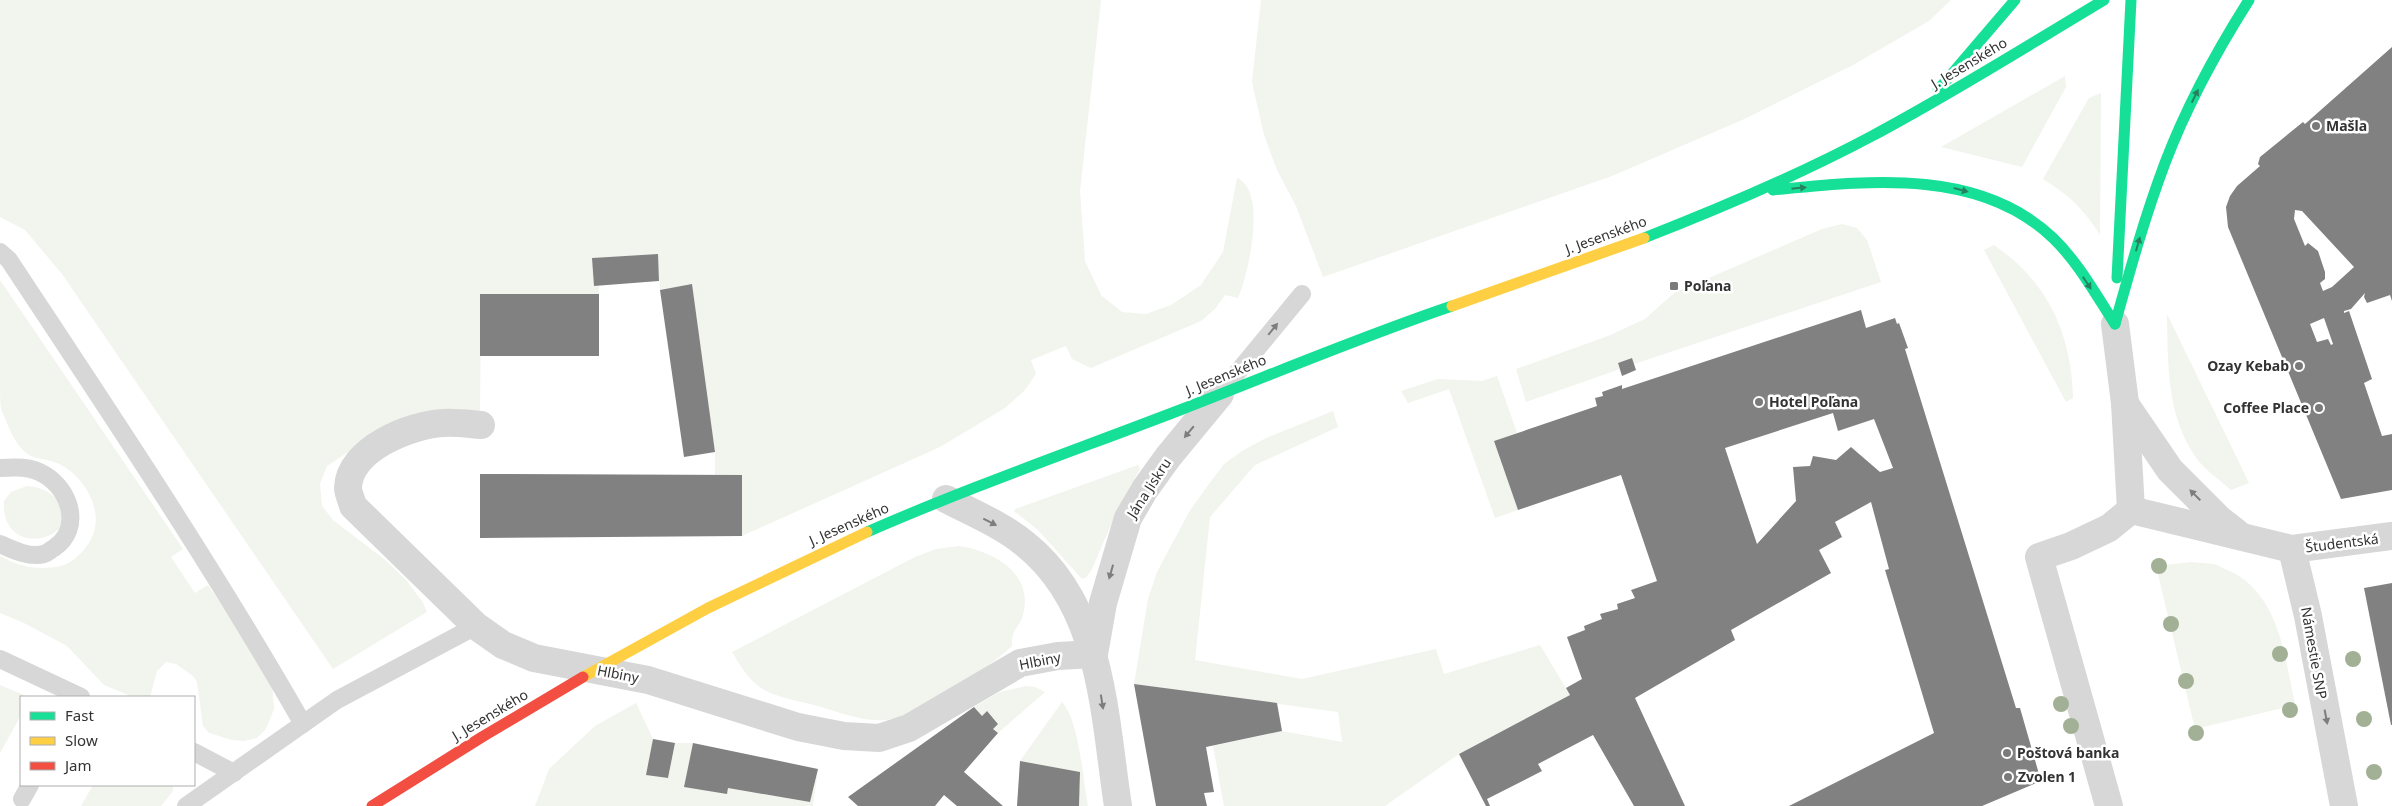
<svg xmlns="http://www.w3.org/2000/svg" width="2392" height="806" font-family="'Noto Sans',sans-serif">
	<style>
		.green { fill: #f1f5ed }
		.building { fill: #818181; fill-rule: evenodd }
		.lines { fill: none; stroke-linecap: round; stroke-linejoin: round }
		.lane { stroke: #d7d7d7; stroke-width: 18 }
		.street { stroke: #d7d7d7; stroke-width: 28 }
		.fast { stroke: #16e098; stroke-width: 11 }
		.slow { stroke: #ffcf43; stroke-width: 11 }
		.jam { stroke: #f24e42; stroke-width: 11 }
		.tree { fill: #a2b095 }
		.oneway { fill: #268160 }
		.oneway2 { fill: #7d7d7d }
		.poi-dot { fill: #7a7a7a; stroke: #fff; stroke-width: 2 }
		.labels { text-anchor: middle; stroke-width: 5; stroke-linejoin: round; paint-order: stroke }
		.street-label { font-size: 14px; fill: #333; stroke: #fff }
		.poi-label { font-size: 14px; font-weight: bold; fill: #333; stroke: #fff; text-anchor: start }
	</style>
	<rect width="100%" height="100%" fill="#fff"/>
	<g class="green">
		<path d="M0 0H1101L1080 191 1085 261 1101 295 1122 312 1146 314 1171 305 1201 285 1223 252 1237 178C1268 191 1248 275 1238 298L1225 295 1215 309 1201 321 1091 368 1072 359 1066 346 1031 360 1036 374 1025 390 1005 408 940 447 742 536V476L715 475V452L692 285 660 290 657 254 593 258 595 286H599V294H481L480 413 425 412 392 423 327 466 320 484 322 506 333 520 384 559 406 580 422 601 427 612 333 669 62 274 25 230 0 217Z"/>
		<path d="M1261 0H1951L1929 21 1853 65 1742 120 1612 176 1323 277 1296 206 1277 170 1264 135 1252 82Z"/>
		<path d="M2065 76 2066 87 2022 167 1941 147Z"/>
		<path d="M2101 93 2100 235C2083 208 2070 196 2043 179L2089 98Z"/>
		<path d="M1842 224 1857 228 1867 240 1881 282 1634 364 1631 358 1618 363 1620 369 1526 402 1516 369 1608 336 1645 319 1674 293 1822 229Z"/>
		<path d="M1994 245C2048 282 2071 333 2073 398L2066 402 1984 250Z"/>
		<path d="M0 280 183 549 171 557 195 593 208 585 268 673 272 683 274 709 266 729 257 738 244 741 232 740 209 733 203 726 197 682 193 676 176 664 166 662 157 671 150 697H133L104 685 67 646 24 623 0 613V556C19 566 34 570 55 567 70 566 83 553 90 541 107 512 84 475 57 463 46 458 34 460 25 452 13 442 7 422 1 409 0 400 0 385 0 375 0 343 0 311 0 280Z"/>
		<path d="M2167 314 2249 483 2231 490C2220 480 2206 471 2197 459 2166 416 2168 363 2167 314Z"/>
		<path d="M1497 376 1517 433 1494 441 1518 510 1495 518 1449 389 1408 403 1401 391 1438 379 1482 381Z"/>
		<path d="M1333 411 1338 427 1255 465 1210 517 1195 660 1302 679 1436 649 1444 674 1540 645 1570 695 1459 754 1385 806H1224L1213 746 1282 731 1342 742 1338 712 1134 684 1148 599 1157 572 1189 512 1206 488 1224 464 1242 451 1266 438Z"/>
		<path d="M1138 465 1140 469 1119 506 1092 569 1087 577 1082 579 1038 530 1014 511 1015 509Z"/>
		<path d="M27 486C39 487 49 490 57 500 89 538 0 563 4 501L11 492Z"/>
		<path d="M959 546C993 551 1034 573 1023 615 1019 629 1011 628 1012 646 985 671 921 716 885 720 861 722 837 711 814 705 768 694 757 695 732 652L915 557 936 549Z"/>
		<path d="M2191 562C2199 563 2207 563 2214 564 2220 566 2226 570 2232 572 2280 597 2285 658 2295 705L2195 729 2156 566Z"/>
		<path d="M0 685 29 697H21V715L0 753Z"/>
		<path d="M1026 686 1035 687 1045 692 998 733 993 729 998 723 987 711 982 716 974 707 1000 692Z"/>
		<path d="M1062 702C1079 720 1083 780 1088 806H1079L1080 772 1020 761Z"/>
		<path d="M636 703 653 739 647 775 668 778 675 743H693L684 787 727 793 728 788 810 802 818 769 813 806H535L549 769 595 726Z"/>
		<path d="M93 785H173V791L161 806H81Z"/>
	</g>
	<g class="building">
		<path d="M2392 47V301L2390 295 2367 303 2364 297 2365 293 2351 309 2344 311V313L2349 311 2372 379 2364 383 2382 436 2392 434V490L2341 499 2228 227 2226 207 2230 196 2237 186 2260 166 2258 164 2260 157 2303 122 2305 124ZM2295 210 2302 211 2354 267 2332 287 2323 291 2320 283 2325 279V272L2318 251 2308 243 2305 246 2294 219ZM2324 318 2333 344 2331 345 2328 339 2317 342 2310 324Z"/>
		<path d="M658 254 659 281 594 286 592 258Z"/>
		<path d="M692 284 715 452 684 457 660 290Z"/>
		<rect x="480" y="294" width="119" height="62"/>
		<path d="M1861 310 1866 328 1895 318 1897 324 1899 323 1908 348 1905 349 2016 708H2020L2041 781 1982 806H1789L1934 733 1885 570 1889 569 1871 502 1835 522 1842 537 1819 550 1831 573 1731 630 1735 640 1635 698 1685 806H1634L1593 735 1538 764 1542 771 1487 799 1490 806H1486L1459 754 1570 695 1566 688 1582 679 1567 637 1585 630 1584 626 1602 619 1600 614 1618 609 1617 604 1635 598 1631 590 1657 581 1621 475 1518 510 1494 441 1597 406 1595 398 1603 396 1602 392 1622 385V389ZM1833 413 1838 431 1874 419 1893 468 1880 472 1851 447 1836 460 1813 456 1810 466 1793 467 1796 501 1757 544 1725 448Z"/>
		<path d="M1632 358 1636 370 1622 376 1618 363Z"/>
		<path d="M480 474 742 475V536L480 538Z"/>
		<path d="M2392 583V725H2391L2364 588Z"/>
		<path d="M1134 684 1277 703 1282 731 1206 747 1214 792 1204 793 1207 806H1156Z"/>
		<path d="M974 707 982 716 987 711 998 724 993 729 998 733 964 772 1003 806H957L944 795 935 806H858L848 797Z"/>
		<path d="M653 739 675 743 668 778 646 775Z"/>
		<path d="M693 743 818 769 810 802 728 788 727 794 684 787Z"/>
		<path d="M1020 761 1080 772 1079 806H1017Z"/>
	</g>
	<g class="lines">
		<g class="lane">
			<path d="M0 252 9 260C110 413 212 565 303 724"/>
			<path d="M1223 390 1302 294"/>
			<path d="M0 468C16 467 30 466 45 475 71 491 82 529 54 548 51 549 48 553 44 554 30 558 13 550 0 544"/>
			<path d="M0 659 81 697"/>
			<path d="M194 752 234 773"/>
			<path d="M22 799 30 785"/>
			<path d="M186 806 337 700 476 626"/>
		</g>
		<g class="street">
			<path d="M2115 324 2125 403 2131 510"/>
			<path d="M2125 404 2170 470 2219 519 2237 533"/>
			<path d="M481 425C469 424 455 422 443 423 410 425 349 449 348 488 348 493 352 501 353 506L476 626 503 645 534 658 648 680 798 727 844 736 879 738 909 728 1020 663 1058 656 1094 654"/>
			<path d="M946 499C973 513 1002 525 1025 544 1103 606 1104 716 1118 806"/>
			<path d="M2131 510 2292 549 2392 536"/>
			<path d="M2292 549 2308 616 2344 806"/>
			<path d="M1094 654 1103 603 1128 518 1145 489 1168 457 1220 394"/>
			<path d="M2109 806 2039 557 2071 546 2109 528 2131 510"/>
		</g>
		<g class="fast">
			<path d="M1938 90 2015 0"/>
			<path d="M1773 190C1866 181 1979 167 2053 238 2078 262 2096 295 2115 324"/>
			<path d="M1644 238C1721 208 1799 175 1872 136 1951 94 2027 46 2104 0"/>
			<path d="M2117 278 2131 0"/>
			<path d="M2115 324C2130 270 2145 216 2165 163 2187 105 2216 52 2249 0"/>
			<path d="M867 532C970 487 1076 450 1180 410 1271 375 1360 337 1452 306"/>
		</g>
		<g class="slow">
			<path d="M1452 306 1644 238"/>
			<path d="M583 677 708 608 867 532"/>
		</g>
		<path class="jam" d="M372 806 482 737 583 677"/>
	</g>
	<g class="tree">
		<circle cx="2159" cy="566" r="8"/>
		<circle cx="2171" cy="624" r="8"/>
		<circle cx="2280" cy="654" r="8"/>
		<circle cx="2353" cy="659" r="8"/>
		<circle cx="2186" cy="681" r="8"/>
		<circle cx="2061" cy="704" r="8"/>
		<circle cx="2290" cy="710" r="8"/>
		<circle cx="2364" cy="719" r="8"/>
		<circle cx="2071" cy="726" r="8"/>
		<circle cx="2196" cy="733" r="8"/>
		<circle cx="2374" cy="772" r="8"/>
	</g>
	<defs><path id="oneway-solid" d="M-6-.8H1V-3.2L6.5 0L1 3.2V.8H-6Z" transform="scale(1.25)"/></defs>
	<g class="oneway">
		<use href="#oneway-solid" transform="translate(2195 96) rotate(-64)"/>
		<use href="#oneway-solid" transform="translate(1799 188) rotate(-6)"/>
		<use href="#oneway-solid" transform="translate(1961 190) rotate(15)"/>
		<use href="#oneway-solid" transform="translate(2138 244) rotate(-74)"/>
		<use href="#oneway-solid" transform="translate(2087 283) rotate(56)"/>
	</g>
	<g class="oneway2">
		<use href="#oneway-solid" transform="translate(1273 329) rotate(-51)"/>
		<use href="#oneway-solid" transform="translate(1189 432) rotate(130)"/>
		<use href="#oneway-solid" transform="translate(2195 495) rotate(-135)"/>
		<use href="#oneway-solid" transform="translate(990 522) rotate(27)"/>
		<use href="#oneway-solid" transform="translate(1111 572) rotate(106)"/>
		<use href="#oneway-solid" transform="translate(1102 702) rotate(81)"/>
		<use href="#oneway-solid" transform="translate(2326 717) rotate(79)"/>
	</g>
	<g class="poi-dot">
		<circle cx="2316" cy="126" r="5"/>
		<rect x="1669" y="281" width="10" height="10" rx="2.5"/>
		<circle cx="2299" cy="366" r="5"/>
		<circle cx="1759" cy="402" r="5"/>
		<circle cx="2319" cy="408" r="5"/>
		<circle cx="2007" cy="753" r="5"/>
		<circle cx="2008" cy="777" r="5"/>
	</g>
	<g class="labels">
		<g class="street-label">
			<text transform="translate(1969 63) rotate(-31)" y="5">J. Jesenského</text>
			<text transform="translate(1606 235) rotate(-20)" y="5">J. Jesenského</text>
			<text transform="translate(1226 375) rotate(-22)" y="5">J. Jesenského</text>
			<text transform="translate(1149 488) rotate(-57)" y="5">Jána Jiskru</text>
			<text transform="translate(849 524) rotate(-24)" y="5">J. Jesenského</text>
			<text transform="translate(2342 543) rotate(-7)" y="5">Študentská</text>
			<text transform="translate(2314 653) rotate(80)" y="5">Námestie SNP</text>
			<text transform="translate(1040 661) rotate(-11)" y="5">Hlbiny</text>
			<text transform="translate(618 674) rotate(11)" y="5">Hlbiny</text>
			<text transform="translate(490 715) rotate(-31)" y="5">J. Jesenského</text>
		</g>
		<g class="poi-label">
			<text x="2326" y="131">Mašla</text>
			<text x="1684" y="291">Poľana</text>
			<text x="2289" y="371" text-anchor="end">Ozay Kebab</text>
			<text x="1769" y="407">Hotel Poľana</text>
			<text x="2309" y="413" text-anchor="end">Coffee Place</text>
			<text x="2017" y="758">Poštová banka</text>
			<text x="2018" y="782">Zvolen 1</text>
		</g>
	</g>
	<rect x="20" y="696" width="175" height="90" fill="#ffffff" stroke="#adadad"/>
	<rect x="30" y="712" width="25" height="8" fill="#16e098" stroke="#adadad"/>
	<text x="65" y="721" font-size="15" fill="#333333">Fast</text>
	<rect x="30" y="737" width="25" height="8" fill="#ffcf43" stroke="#adadad"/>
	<text x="65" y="746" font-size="15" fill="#333333">Slow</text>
	<rect x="30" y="762" width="25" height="8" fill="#f24e42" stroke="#adadad"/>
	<text x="65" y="771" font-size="15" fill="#333333">Jam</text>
</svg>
